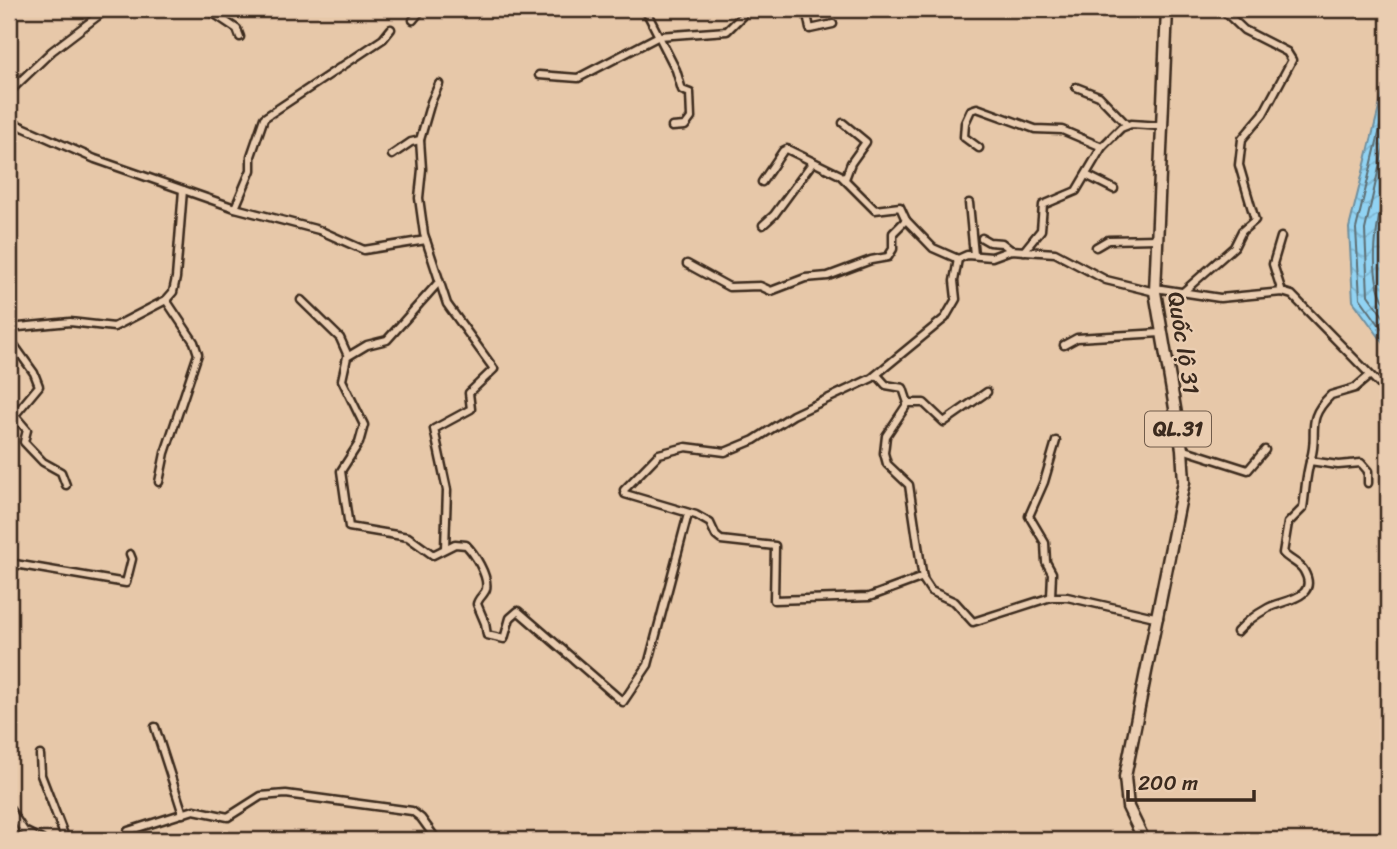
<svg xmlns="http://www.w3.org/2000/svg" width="1397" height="849" font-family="Sriracha,sans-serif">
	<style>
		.water { fill: url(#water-waves); stroke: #6f8f9e; stroke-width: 2 }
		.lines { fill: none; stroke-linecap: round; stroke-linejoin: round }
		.shore { stroke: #5d6e73; stroke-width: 2 }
		.minor-casing { stroke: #3b2a1e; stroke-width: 11 }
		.highway-casing { stroke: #3b2a1e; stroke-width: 15 }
		.minor { stroke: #eacdb1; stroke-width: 6 }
		.highway { stroke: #eacdb1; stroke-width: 10 }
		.labels { text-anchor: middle; stroke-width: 5; stroke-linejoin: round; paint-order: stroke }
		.shield { fill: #eacdb1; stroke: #705b4a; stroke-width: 2 }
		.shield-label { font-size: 21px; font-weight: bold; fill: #3b2a1e }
		.street-label { font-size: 23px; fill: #3b2a1e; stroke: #eacdb1 }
	</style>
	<defs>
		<pattern id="water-waves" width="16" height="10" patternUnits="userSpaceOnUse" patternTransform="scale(1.75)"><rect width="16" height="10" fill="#91d3f3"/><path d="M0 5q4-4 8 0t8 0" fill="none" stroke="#7eb5d0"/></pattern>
	</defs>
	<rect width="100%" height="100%" fill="#e7c8a9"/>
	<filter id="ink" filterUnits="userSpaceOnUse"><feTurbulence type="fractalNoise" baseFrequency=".0143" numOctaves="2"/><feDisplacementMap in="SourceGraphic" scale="14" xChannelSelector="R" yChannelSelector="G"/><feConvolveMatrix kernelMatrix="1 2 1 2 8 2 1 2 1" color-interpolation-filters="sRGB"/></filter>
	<g filter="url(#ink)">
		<path class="water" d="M1388 72V349L1353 301 1349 228Z"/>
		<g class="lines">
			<g class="shore">
				<path d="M1388 96 1356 229 1360 298 1388 337"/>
				<path d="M1388 128 1365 230 1368 295 1388 323"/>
				<path d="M1388 173C1380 209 1363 276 1388 307"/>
			</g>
			<g class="minor-casing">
				<g id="minor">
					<path d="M207 9 237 29 240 37"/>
					<path d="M645 9 676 70 682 90 690 93 691 118 685 126 672 127"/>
					<path d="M806 9 810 29 833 24"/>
					<path d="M413 20 422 9"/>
					<path d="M539 75 578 78 659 36 727 31 742 16"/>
					<path d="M439 84 431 102 420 140 422 169 419 198 424 234 447 304 494 369 469 393 471 409 434 429 447 490 445 548"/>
					<path d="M1076 87 1099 96 1127 125"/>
					<path d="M9 92 52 51 107 9"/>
					<path d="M9 121 95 159 235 208 319 230 364 250 426 240"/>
					<path d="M843 123 866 142 851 163 845 179"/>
					<path d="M979 148 964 137 965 123 971 110 977 108 1035 129 1062 130 1102 147"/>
					<path d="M392 155 411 142 420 140"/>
					<path d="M1086 175 1114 189"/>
					<path d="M762 182 783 151 787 149 840 175 875 210 900 207 906 220"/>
					<path d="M969 203 974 255"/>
					<path d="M235 208 251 170V156L264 118 383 39 391 29"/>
					<path d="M763 225 774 215 813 162"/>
					<path d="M1281 237 1273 264 1282 292"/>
					<path d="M982 238 989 242 1002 243 1011 250"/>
					<path d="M1096 247 1108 240 1157 239"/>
					<path d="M1024 251 1041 230 1043 205 1076 191 1102 147 1121 128 1131 124 1162 126"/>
					<path d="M958 259 967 255 992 257 1011 250 1055 253 1106 280 1155 292"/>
					<path d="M687 264 729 287 760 286 771 291 805 278 828 276 871 260 888 257 893 249V233L906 220 933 248 958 259"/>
					<path d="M438 283 387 340 367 345 347 357 342 380 364 425 359 443 341 471 349 527 408 537 433 555 455 544 466 545C474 553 489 576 486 589 485 594 478 598 477 604L485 623 487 635 504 639 510 618 518 611 623 702 648 665 688 514"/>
					<path d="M1155 288 1220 298 1282 292 1292 295 1388 393"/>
					<path d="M1183 292 1234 247 1242 231 1255 220 1239 165 1242 139 1263 114 1292 60 1287 52 1244 30 1222 9"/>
					<path d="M301 300 340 338 348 356"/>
					<path d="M9 328 70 322 114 327 166 300 173 292 176 278 183 190"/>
					<path d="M9 338 34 373 39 386 9 422"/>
					<path d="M1064 345 1077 338 1161 333"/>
					<path d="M877 375 886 385 903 388 908 403 886 436 884 453 887 464 909 485 923 579 931 591 955 602 973 622 1051 597H1067L1159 618"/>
					<path d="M908 403H924L944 422 987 392"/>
					<path d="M15 416 27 430 24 442 43 462 61 472 66 485"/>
					<path d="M1182 449 1248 470 1265 450"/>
					<path d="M1310 461 1338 465 1361 463 1368 471V483"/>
					<path d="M159 482 165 453 198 354 194 342 166 300"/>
					<path d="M9 563 126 583 132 559 130 554"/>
					<path d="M923 577 869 597 774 600 775 546 721 540 716 536 710 523 696 515 625 494 624 490 659 454 686 447 725 452 754 440 793 415 872 378 945 318 956 299 954 281 958 259"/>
					<path d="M1051 597 1052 573 1046 562 1045 543 1029 516 1044 482 1056 441"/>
					<path d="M1237 632C1245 623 1257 614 1268 608 1282 600 1320 599 1304 571 1300 563 1289 560 1283 553L1288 523 1303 508C1306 489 1305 478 1311 458 1319 431 1304 421 1331 395L1355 388 1369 376"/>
					<path d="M155 727 183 814"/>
					<path d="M40 755 41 775 66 840"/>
					<path d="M9 808 24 831 42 840"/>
					<path d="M127 840 128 831 194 810 228 817 261 796 286 794 412 811 421 818 437 840"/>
				</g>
			</g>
			<g class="highway-casing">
				<path id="highway" d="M1144 840 1128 807 1125 777 1184 482 1182 449 1155 292 1167 9"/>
			</g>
			<use href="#minor" class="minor"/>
			<use href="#highway" class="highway"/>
		</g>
	</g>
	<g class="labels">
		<rect class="shield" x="1145" y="411.5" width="66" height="35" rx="5"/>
		<g class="shield-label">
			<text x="1178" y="436">QL.31</text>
		</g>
		<g class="street-label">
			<text transform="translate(1184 343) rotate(81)" y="8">Quốc lộ 31</text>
		</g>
	</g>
	<rect width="1397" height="849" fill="none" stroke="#eacdb1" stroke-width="35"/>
	<rect x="18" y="18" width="1362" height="814" fill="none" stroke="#3b2a1e" stroke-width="2.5" filter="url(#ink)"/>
	<path d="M1128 790v10h126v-10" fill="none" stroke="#3b2a1e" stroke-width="3.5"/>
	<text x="1138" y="790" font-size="21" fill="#3b2a1e" stroke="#eacdb1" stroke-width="5" paint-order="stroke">200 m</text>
</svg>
